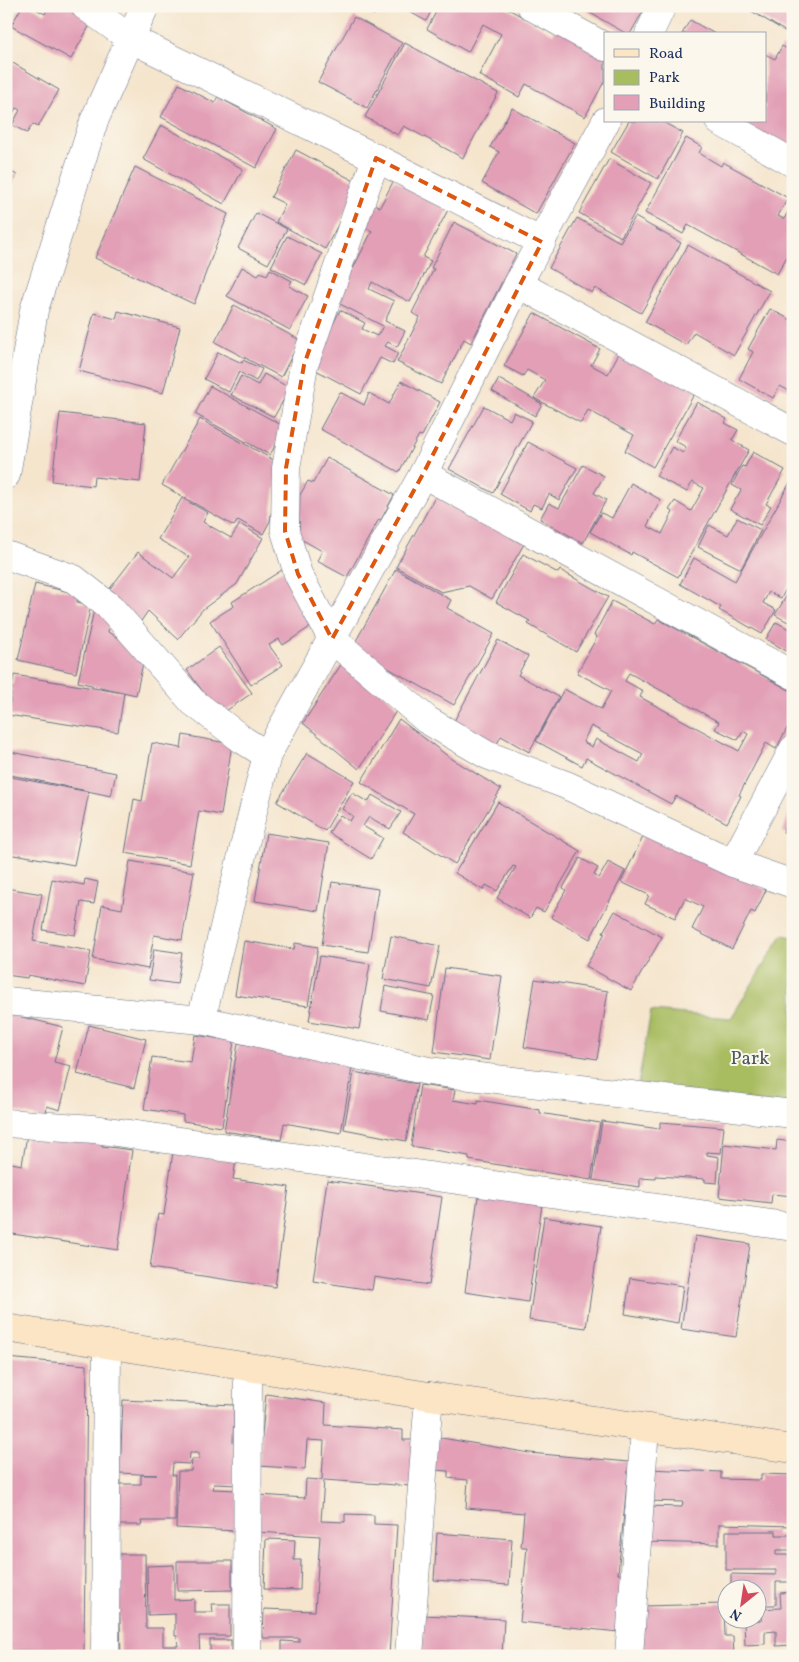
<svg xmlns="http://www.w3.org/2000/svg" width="799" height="1662" font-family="Vollkorn,serif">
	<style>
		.green { fill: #a8bc60; stroke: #62765f }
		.building { fill: #e29fb6; fill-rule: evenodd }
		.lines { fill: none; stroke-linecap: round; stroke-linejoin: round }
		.street-casing { stroke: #676f85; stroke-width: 29 }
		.secondary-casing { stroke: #676f85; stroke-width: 29 }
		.street { stroke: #fff; stroke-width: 28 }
		.secondary { stroke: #fce5c4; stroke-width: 28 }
		.marked { fill: none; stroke: #de5710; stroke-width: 4; stroke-dasharray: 10 6; stroke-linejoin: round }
		.labels { text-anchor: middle; stroke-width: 4; stroke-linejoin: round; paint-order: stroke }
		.park-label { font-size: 19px; fill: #45595f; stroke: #fbf7ec }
	</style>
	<rect width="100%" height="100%" fill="#fbf7ec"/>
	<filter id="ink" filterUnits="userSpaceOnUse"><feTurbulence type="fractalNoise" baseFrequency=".02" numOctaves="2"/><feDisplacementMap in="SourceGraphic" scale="10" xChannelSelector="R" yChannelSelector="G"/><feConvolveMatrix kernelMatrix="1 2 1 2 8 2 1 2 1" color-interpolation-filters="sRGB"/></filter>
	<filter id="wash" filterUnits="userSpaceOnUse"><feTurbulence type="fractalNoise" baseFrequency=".0096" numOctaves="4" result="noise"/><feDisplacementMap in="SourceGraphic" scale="20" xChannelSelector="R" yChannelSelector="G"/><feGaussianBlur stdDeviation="1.12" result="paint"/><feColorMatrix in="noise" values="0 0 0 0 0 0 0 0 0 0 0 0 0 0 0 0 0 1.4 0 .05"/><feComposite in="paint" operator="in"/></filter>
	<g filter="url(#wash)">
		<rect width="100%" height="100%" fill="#f5e5cd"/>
		<path class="green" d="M782 935 793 937V1107L638 1084 651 1011 731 1018Z"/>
		<g id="blocks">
			<g class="building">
				<path d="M22 6H31L45 14 49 6H78L95 16 71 59 11 26Z"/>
				<path d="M359 6H379L374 15Z"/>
				<path d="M399 6H434L426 21Z"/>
				<path d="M439 6H503L553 34 558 26 605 52V80L585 117 526 84 519 97 479 75 501 34 483 24 468 52 427 29Z"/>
				<path d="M578 6H646L630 34H627Z"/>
				<path d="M749 6H793V36L748 9Z"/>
				<path d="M354 17 402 43 367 108 318 82Z"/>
				<path d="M690 20 715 34H682Z"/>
				<path d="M405 43 498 93 463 158 404 126 398 135 365 117Z"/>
				<path d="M782 46 793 52V142L788 151 734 121H765V54L775 59Z"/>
				<path d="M6 59 59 90 38 127 33 124 27 133 12 125 20 110 16 108 6 125Z"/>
				<path d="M179 84 215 103 218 97 277 129 256 168 161 117Z"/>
				<path d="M512 108 575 143 536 214 482 183 499 152 490 147Z"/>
				<path d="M629 121H661L683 133 658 179 611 152Z"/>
				<path d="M161 125 243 169 224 204 143 159Z"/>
				<path d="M686 138 702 147 699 153 721 166 723 162 788 198 778 216 784 219 793 203V246L777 274 688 225 683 234 645 213Z"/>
				<path d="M296 150 360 184 325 249 276 222 285 204 271 197Z"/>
				<path d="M609 159 651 183 621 237 579 213Z"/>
				<path d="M135 167 228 214 194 304 95 258Z"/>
				<path d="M6 169 17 175 6 194Z"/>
				<path d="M394 180 449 208 423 257 431 261 410 302 372 282 369 289 394 301 385 321 405 331 397 347 388 342 385 346 398 353 393 364 380 358 361 394 312 368 340 310 365 323 362 329 377 336 383 326 336 302 372 231 362 226 374 204 380 207Z"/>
				<path d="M256 213 287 229 268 264 238 248Z"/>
				<path d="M635 217 681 243 641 313 595 288 592 293 549 268 577 218 620 242Z"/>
				<path d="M454 222 516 254 471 343 464 339 441 384 397 362 420 317 412 313 434 269 431 268Z"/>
				<path d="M287 236 322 254 306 285 271 267Z"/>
				<path d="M688 245 770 291 734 355 694 332 686 345 645 322Z"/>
				<path d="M242 267 258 276 260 272 267 275 270 269 292 281 289 286 308 296 290 330 227 296Z"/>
				<path d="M234 305 300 340 281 377 215 342Z"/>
				<path d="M770 309 793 321V393L780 386 773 398 739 379 753 352 748 349Z"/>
				<path d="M118 311 180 327 163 393 79 371 94 313 116 319Z"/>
				<path d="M534 313 600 349 591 365 608 374 620 351 697 389 653 467 625 451 634 435 588 410 581 423 534 398 545 380 527 370 523 376 504 366Z"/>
				<path d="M218 352 242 363 243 360 262 369 256 381 239 372 229 392 204 379Z"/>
				<path d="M264 374 290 388 274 417 231 395 241 376 258 385Z"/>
				<path d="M499 379 542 404 535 416 492 391Z"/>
				<path d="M401 381 440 402 422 436 419 435 399 472 320 429 340 392 364 405 369 393 389 404Z"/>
				<path d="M210 386 285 427 270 455 195 414Z"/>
				<path d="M697 402 727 419 725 423 738 430 732 440 749 450 678 577 632 552 631 555 590 532 601 513 612 518 631 483 661 500 647 526 662 534 673 512 669 510 675 501 691 511 704 488 692 482 687 492 656 476 672 447 683 453 686 447 675 441Z"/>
				<path d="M484 406 510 420 514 412 532 421 493 493 449 469Z"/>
				<path d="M60 413 146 423 140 482 94 477 93 486 52 481Z"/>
				<path d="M200 419 279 463 270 521 263 534 238 520 234 526 162 485Z"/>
				<path d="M528 442 577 468 559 500 549 494 542 508 533 504 530 511 500 494Z"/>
				<path d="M753 452 785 470 766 504 771 506 760 525 730 509 741 490 732 485 742 466 745 467Z"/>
				<path d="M327 458 394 495 381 520 379 519 347 577 317 561 322 551 299 538 300 495 308 481 313 483Z"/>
				<path d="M583 465 604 476 594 493 606 500 583 543 540 519 549 503 559 508Z"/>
				<path d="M793 477V577L781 598 769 592 763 603 776 610 762 634 719 610 721 607 680 584 694 558 735 581Z"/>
				<path d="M438 492 527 539 492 599 469 586 441 592 396 567Z"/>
				<path d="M182 498 208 513 203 522 231 538 240 524 263 538 237 584 203 609 178 639 148 611 141 621 105 595 138 552 173 578 189 557 158 539Z"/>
				<path d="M737 518 761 530 741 569 698 547 709 525 728 535Z"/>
				<path d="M523 554 558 573 560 570 608 597 576 652 528 624 530 621 496 602Z"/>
				<path d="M396 569 451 600 447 608 494 634 454 705 352 648Z"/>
				<path d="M282 570 316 623 283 645 279 639 269 645 283 665 251 685 210 621 234 606 232 602Z"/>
				<path d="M35 584 78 594 77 602 91 605 76 673 18 660Z"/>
				<path d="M793 585V614L788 622 775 615Z"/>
				<path d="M612 601 655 624 658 619 793 692V717L776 749 766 743 739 795 741 796 727 823 676 796 671 804 586 758 582 766 536 741 564 689 601 709 611 691 577 673 597 637 594 635ZM629 673 719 722 715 729 738 740 743 731 748 734 739 751 640 697 643 691 625 681ZM591 726 643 754 639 762 596 739 592 747 583 742Z"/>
				<path d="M94 610 112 614 108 632 145 654 136 695 78 682Z"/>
				<path d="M776 622 789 629 793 623V655L766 639Z"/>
				<path d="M498 640 528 656 518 675 559 697 529 752 501 736 496 746 453 723Z"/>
				<path d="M219 647 252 693 220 715 187 670Z"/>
				<path d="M346 657 398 708 359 769 303 723Z"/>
				<path d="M14 675 124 693 118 732 8 715Z"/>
				<path d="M399 719 449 757 501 789 455 864 403 832 414 814 361 782Z"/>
				<path d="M183 735 232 744 221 815 199 811 190 864 125 853 134 799 142 801 152 743 181 748Z"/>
				<path d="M6 751 116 773 111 796 6 774Z"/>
				<path d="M307 753 354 781 325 831 277 802Z"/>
				<path d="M6 776 89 792 74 865 20 855V856L6 854Z"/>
				<path d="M352 793 368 802 372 795 401 812 390 829 369 817 363 826 383 838 371 859 329 833 340 815 350 821 353 816 342 809Z"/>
				<path d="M498 802 580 851 544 912 536 908 530 918 497 898 516 867 513 866 497 891 486 885 483 890 455 873Z"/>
				<path d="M792 803H793V836L783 832Z"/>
				<path d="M266 833 329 843 318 911 255 901Z"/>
				<path d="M644 835 704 859 766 890 755 913 751 911 732 949 692 929 703 907 685 898 675 918 645 904 649 895 621 882Z"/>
				<path d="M580 858 598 868 594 875 599 878 608 862 625 871 590 939 551 917 566 890 563 888Z"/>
				<path d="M130 861 194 872 182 940 154 935 148 969 93 959 102 905 122 909Z"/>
				<path d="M52 879 84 885 85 879 98 882 94 904 81 902 75 935 43 930Z"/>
				<path d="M332 882 378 889 368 952 322 945Z"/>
				<path d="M6 888 42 894 33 941 91 951 85 986 28 975 27 978 6 975Z"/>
				<path d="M615 911 662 937 631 991 586 966 605 933 603 932Z"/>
				<path d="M391 936 440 946 431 988 383 979Z"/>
				<path d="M244 941 294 949 295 943 318 947 308 1006 235 995Z"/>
				<path d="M154 949 182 953 177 984 149 980Z"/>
				<path d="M320 956 370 964 359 1029 309 1021Z"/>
				<path d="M445 968 502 976 490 1060 434 1052Z"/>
				<path d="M535 979 608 991 597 1059 524 1047Z"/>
				<path d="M385 986 434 996 429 1020 381 1011Z"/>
				<path d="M6 1013 63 1027 54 1062 71 1066 60 1110 47 1106 45 1119 6 1109Z"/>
				<path d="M89 1025 146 1039 134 1088 77 1074Z"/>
				<path d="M195 1035 234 1041 222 1127 183 1121V1115L144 1109 152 1057 191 1062Z"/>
				<path d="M238 1043 353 1062 341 1133 284 1123 281 1140 224 1131Z"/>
				<path d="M354 1072 417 1084 406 1141 344 1129Z"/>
				<path d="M420 1085 455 1090 453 1100 478 1104V1100L540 1110V1113L600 1123 591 1180 469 1160V1156L411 1146Z"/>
				<path d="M602 1121 660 1129V1122L724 1127 721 1153 707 1152V1155L719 1157 717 1183 705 1182V1179L656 1176V1179L640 1178V1187L593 1180Z"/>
				<path d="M27 1135 103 1139 102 1146 132 1150 118 1250 6 1233V1162L22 1165Z"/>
				<path d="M777 1140 793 1142V1196L772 1194 771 1203 719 1197 724 1144 776 1150Z"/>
				<path d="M173 1152 236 1161 233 1179 289 1187 275 1287 150 1268 158 1214 164 1215Z"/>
				<path d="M327 1180 442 1197 429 1285 374 1277 372 1290 313 1281Z"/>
				<path d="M479 1189 543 1198 528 1302 465 1292Z"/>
				<path d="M544 1217 601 1226 586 1328 529 1320Z"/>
				<path d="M695 1236 750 1244 736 1337 681 1329Z"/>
				<path d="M630 1278 683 1286 678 1323 625 1314Z"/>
				<path d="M6 1358 87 1365 84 1651 6 1650Z"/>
				<path d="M266 1394 326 1403 325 1425 403 1430V1440H414L411 1486 324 1480 321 1521 345 1522V1514L374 1515V1524L397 1525 389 1656H282V1641L299 1642V1638H263L264 1609 315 1611 320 1536 257 1532 259 1495 305 1498 306 1479 322 1480 324 1441 307 1440 305 1469 259 1466Z"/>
				<path d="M123 1400 234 1405 233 1443H240L238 1485 214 1484 213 1489 237 1490 236 1531 176 1528 178 1471H191L192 1459H199V1453H190L189 1464 173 1463 172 1475H175V1521H141L142 1525H119V1484H141V1475H157L120 1473Z"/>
				<path d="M436 1437 530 1453 629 1462 618 1574 625 1575 619 1632 520 1622 527 1547H521L524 1513 466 1508 468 1480 448 1478V1471L433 1470Z"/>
				<path d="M648 1469 721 1472V1479L761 1480V1474L793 1475V1526L719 1524V1544L645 1542 646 1506 682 1507 683 1502 648 1501Z"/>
				<path d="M726 1531H776V1535H793V1550H776V1555H793V1582H776V1605H756V1590H731V1574L776 1575V1570H726Z"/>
				<path d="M437 1533 512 1539 509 1585 434 1580Z"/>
				<path d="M266 1539 295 1540 294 1560H301L300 1590 264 1589Z"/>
				<path d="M118 1554H145L146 1628H163V1646H178L177 1636H175V1614L148 1615 147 1566 174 1565V1600L194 1599V1612H213L212 1604H230V1636H199L200 1656H121Z"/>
				<path d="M177 1561H232V1590L177 1591Z"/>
				<path d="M793 1592V1645L776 1646V1631L765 1632V1644L745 1645 744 1621 762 1620 761 1609 781 1608 780 1593Z"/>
				<path d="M724 1604 725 1636H733L734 1656H635L642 1606Z"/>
				<path d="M424 1615 504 1619 502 1656H422Z"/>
				<rect x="210" y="1640" width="21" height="16"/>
			</g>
		</g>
	</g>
	<g filter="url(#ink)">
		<use href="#blocks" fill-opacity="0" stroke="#676f85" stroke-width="1"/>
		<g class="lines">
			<g class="street-casing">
				<g id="street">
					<path d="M85 6 131 39 376 158 542 242"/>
					<path d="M531 6 605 47"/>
					<path d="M649 34 662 6"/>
					<path d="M719 121 793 163"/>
					<path d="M376 158 304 365 286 468 285 531 298 574 332 639 427 720 487 755 566 785 733 863 793 884"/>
					<path d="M518 284 793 432"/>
					<path d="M423 474 793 675"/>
					<path d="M6 475 34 310 94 121 145 6"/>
					<path d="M6 555 74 579 110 607 193 702 243 740 267 755"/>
					<path d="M733 863 793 750"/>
					<path d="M6 1001 201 1020 428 1071 793 1114"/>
					<path d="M201 1020 267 755 423 474 518 284 606 121"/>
					<path d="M6 1123 94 1129 793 1227"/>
					<path d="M105 1656 107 1344"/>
					<path d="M247 1656 248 1368"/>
					<path d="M409 1656 429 1396"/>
					<path d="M629 1656 645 1428"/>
				</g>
			</g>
			<g class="secondary-casing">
				<path id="secondary" d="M6 1328 429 1396 793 1449"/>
			</g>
			<use href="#street" class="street"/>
			<use href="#secondary" class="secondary"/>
		</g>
	</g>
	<path class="marked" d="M376 158 542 242 423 474 332 639 298 574 285 531 286 468 304 365Z"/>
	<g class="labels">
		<g class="park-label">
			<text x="750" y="1064">Park</text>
		</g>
	</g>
	<rect width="799" height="1662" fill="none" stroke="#fbf7ec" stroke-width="25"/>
	<rect x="604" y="32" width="162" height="90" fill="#fbf7ec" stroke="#a1a7b3"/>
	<rect x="614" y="49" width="25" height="8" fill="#fce5c4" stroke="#a1a7b3"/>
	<text x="649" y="58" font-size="15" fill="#1b2f5e">Road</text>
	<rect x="614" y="70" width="25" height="15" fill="#a8bc60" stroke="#a1a7b3"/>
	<text x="649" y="82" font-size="15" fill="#1b2f5e">Park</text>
	<rect x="614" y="95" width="25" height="15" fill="#e29fb6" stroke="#a1a7b3"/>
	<text x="649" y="108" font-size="15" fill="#1b2f5e">Building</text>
	<g transform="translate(742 1604) rotate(210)"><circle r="24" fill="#fbf7ec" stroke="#a1a7b3"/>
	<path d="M0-4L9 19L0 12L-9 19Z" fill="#d1495b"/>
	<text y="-8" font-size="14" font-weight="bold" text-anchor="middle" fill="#1b2f5e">N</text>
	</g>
</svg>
